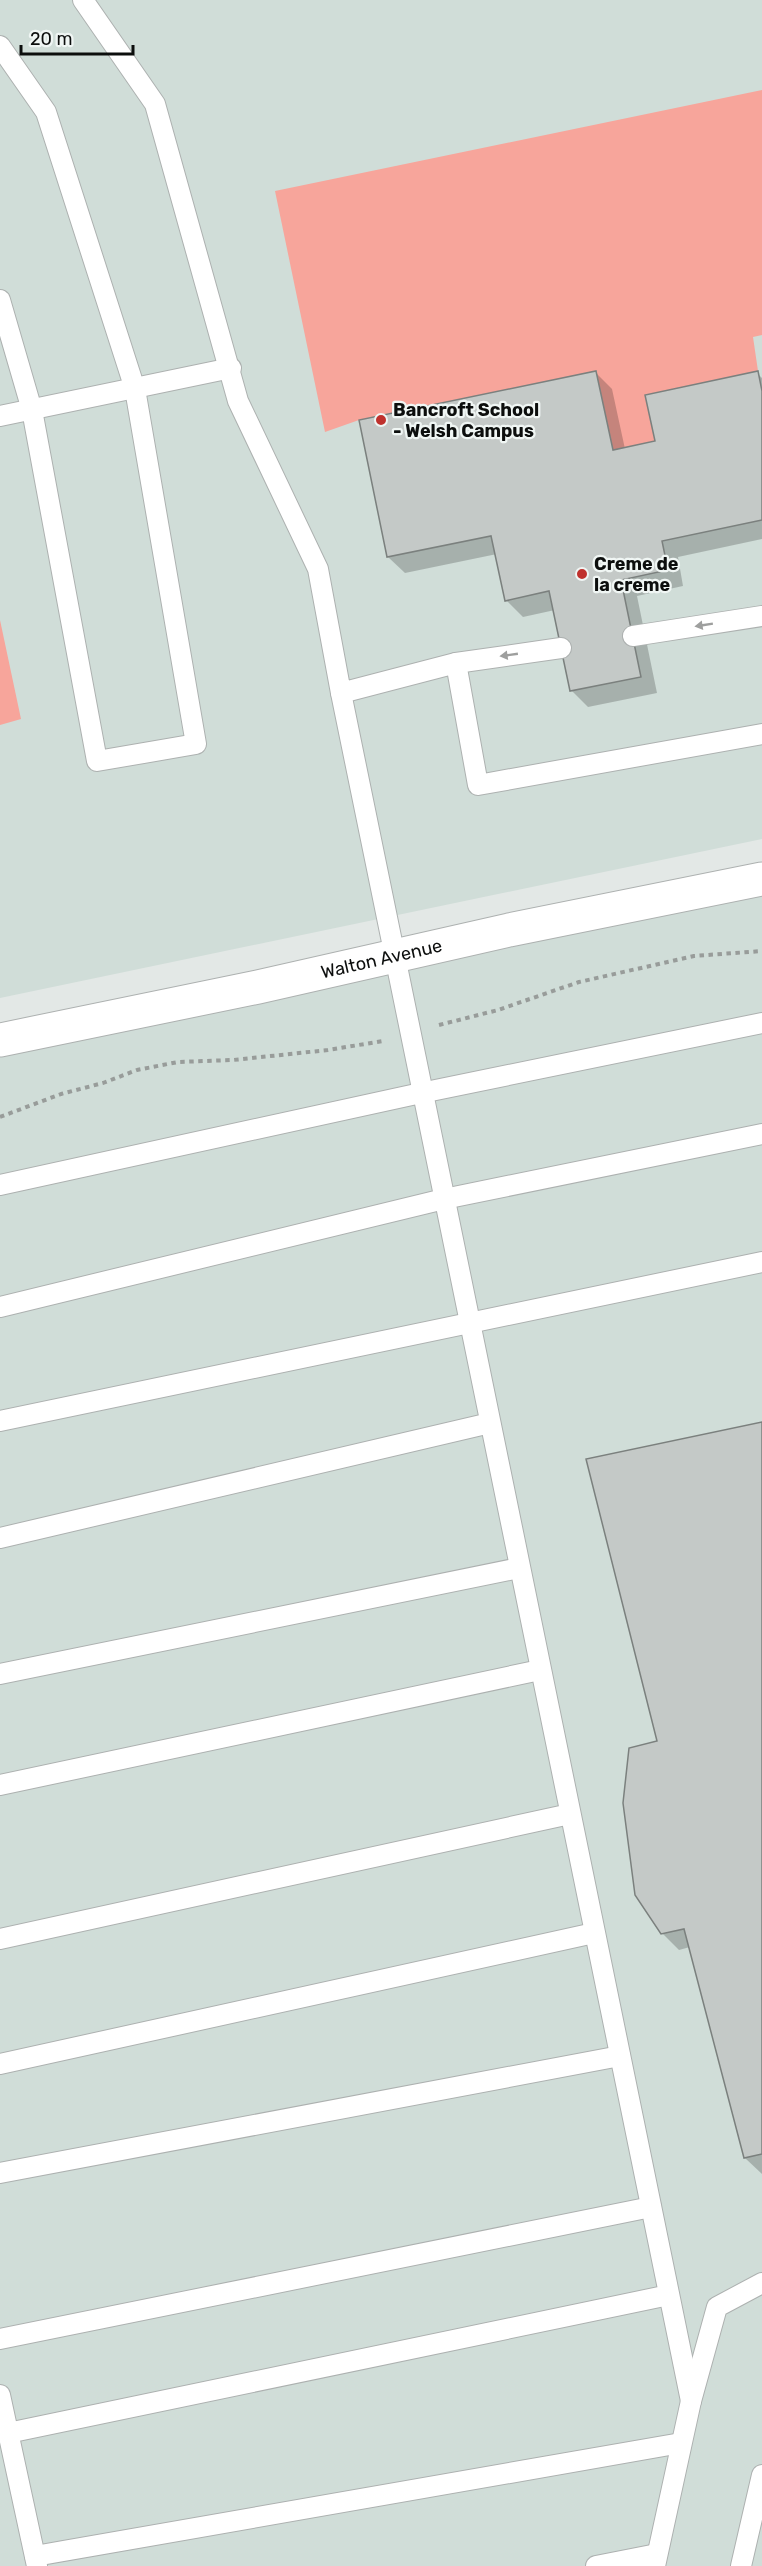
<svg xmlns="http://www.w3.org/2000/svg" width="762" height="2566" font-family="Rubik,sans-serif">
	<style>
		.built { fill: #d0ddd8 }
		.green { fill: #f7a59b }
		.shadow { fill: #0003 }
		.building { fill: #c4c9c7; stroke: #7b807e; stroke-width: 1.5 }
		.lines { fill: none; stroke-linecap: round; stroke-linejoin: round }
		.service-casing { stroke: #adb1b0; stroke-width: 22 }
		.minor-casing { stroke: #adb1b0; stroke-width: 35 }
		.path { stroke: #989c9a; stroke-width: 4; stroke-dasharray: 4.5 4.5; stroke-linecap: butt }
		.service { stroke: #fff; stroke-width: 20 }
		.minor { stroke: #fff; stroke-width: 33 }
		.oneway { fill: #9e9f9e }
		.poi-dot { fill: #bf312d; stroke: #f0f6f4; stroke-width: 2 }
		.labels { text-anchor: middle; stroke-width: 4.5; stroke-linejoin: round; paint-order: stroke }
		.poi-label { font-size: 18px; font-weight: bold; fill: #0c0e0d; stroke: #f0f6f4; text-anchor: start }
		.street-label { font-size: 18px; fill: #0c0e0d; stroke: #f0f6f4 }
	</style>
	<rect width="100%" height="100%" fill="#e3e8e6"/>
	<g class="built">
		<path d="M0 0H762V839L0 998Z"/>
		<path d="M762 876V2566H0V1040Z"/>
	</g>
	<g class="green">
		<path d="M762 90V335L753 337 758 371 645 395 655 441 613 450 596 371 359 420 325 432 275 191Z"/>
		<path d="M0 620 21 719 0 725Z"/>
	</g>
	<g class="shadow">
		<path d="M596 373 612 389 625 449 656 442 757 373 762 378V539L678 557 683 586 637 596 657 693 588 707 572 691 555 610 523 617 506 600 497 554 405 573 388 557Z"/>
		<path d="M762 1423V2174L745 2158 690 1947 679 1950 662 1933 659 1742Z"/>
	</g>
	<g class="building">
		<path d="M596 371 613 450 655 441 645 395 758 371 762 391V520L662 541 668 570 621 580 641 677 570 691 549 591 505 601 491 536 387 557 359 420Z"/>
		<path d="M762 1422V2154L744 2158 684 1929 661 1934 635 1895 623 1803 629 1748 657 1741 586 1459Z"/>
	</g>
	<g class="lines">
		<g class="service-casing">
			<g id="service">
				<path d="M83 0 155 104 238 401 318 569 341 693 456 663 478 785 762 734"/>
				<path d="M0 46 46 112 135 389 196 744 97 761 32 410 0 300"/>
				<path d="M0 416 231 368"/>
				<path d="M633 636 762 616"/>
				<path d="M456 663 561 648"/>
				<path d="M341 693 691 2401"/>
				<path d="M0 1185 421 1093 762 1023"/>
				<path d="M0 1307 444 1199 762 1134"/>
				<path d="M0 1421 762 1262"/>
				<path d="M0 1538 490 1423"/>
				<path d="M0 1674 519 1568"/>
				<path d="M0 1785 540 1670"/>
				<path d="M0 1939 570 1814"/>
				<path d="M0 2064 594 1933"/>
				<path d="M0 2173 620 2056"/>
				<path d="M0 2339 651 2207"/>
				<path d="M0 2395 37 2566"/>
				<path d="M8 2433 669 2295"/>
				<path d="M35 2556 681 2443"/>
				<path d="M596 2566 657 2554"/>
				<path d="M655 2566 691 2401 717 2307 762 2283"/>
				<path d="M741 2566 762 2475"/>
			</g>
		</g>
		<g class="minor-casing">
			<g id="minor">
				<path id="s1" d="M0 1040 258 987 509 930 762 879"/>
			</g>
		</g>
		<g class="path">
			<path d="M439 1025 498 1010 579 982 694 956 762 951"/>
			<path d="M0 1117 61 1094 103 1083 137 1070 178 1062 233 1060 328 1050 383 1041"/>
		</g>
		<use href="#service" class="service"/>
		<use href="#minor" class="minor"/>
	</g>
	<defs><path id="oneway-solid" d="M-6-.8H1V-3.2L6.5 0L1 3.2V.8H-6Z" transform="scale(1.5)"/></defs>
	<g class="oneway">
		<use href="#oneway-solid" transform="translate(704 625) rotate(171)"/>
		<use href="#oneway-solid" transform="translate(509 655) rotate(172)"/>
	</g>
	<g class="poi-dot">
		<circle cx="381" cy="420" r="6"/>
		<circle cx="582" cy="574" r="6"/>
	</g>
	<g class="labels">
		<g class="poi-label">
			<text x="393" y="416">Bancroft School<tspan x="393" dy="21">- Welsh Campus</tspan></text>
			<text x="594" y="570">Creme de<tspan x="594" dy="21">la creme</tspan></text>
		</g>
		<g class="street-label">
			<text dy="6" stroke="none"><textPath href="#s1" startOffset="390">Walton Avenue</textPath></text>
		</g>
	</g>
	<path d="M21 45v9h112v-9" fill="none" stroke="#0c0e0d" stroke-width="3"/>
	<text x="30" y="45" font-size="18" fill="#0c0e0d" stroke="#f0f6f4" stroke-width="4.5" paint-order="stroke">20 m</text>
</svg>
